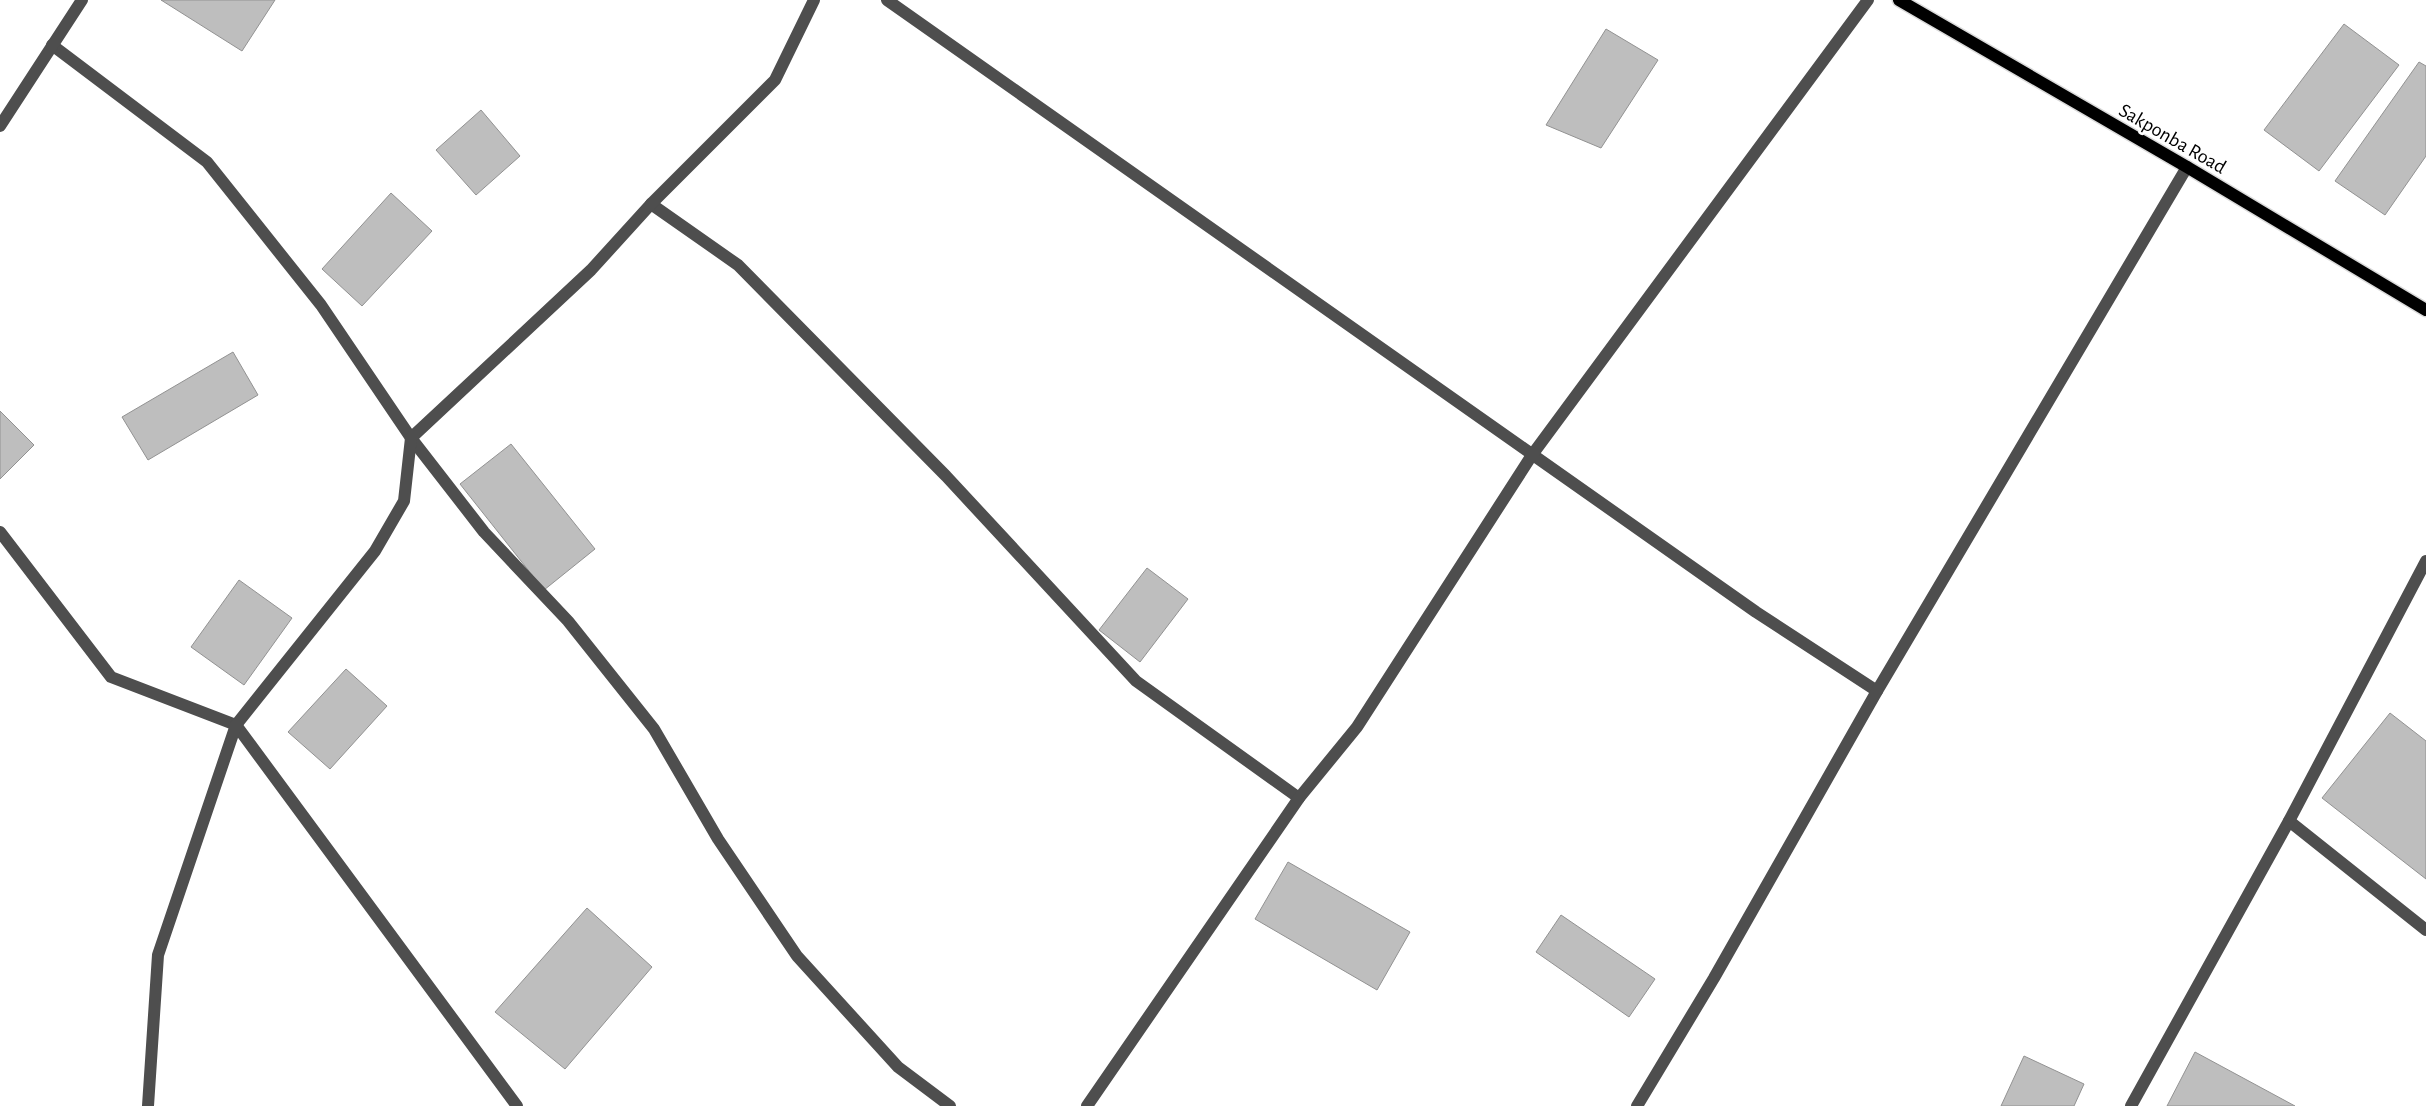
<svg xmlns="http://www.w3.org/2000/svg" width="2426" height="1106" font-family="'Alegreya Sans',sans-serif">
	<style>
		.building { fill: #bebebe; stroke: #929292 }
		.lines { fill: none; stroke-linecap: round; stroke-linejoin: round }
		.major-casing { stroke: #dbdbdb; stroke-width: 15 }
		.minor { stroke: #4e4e4e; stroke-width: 12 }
		.major { stroke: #000; stroke-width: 12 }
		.labels { text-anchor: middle; stroke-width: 5; stroke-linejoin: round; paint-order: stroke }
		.street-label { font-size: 20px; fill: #000; stroke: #fff }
	</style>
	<rect width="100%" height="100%" fill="#fff"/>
	<g class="building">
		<path d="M161 0H275L242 51Z"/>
		<path d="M2344 24 2399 65 2319 171 2264 130Z"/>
		<path d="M1606 29 1658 60 1601 148 1546 125Z"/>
		<path d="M2419 62 2426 66V156L2385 215 2335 181Z"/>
		<path d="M481 110 520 156 476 195 436 150Z"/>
		<path d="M391 193 432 231 362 306 322 269Z"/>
		<path d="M233 352 258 395 148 460 122 417Z"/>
		<path d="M0 411 34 445 0 479Z"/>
		<path d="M511 444 595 549 544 590 460 484Z"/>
		<path d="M1147 568 1188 599 1140 662 1099 630Z"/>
		<path d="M239 580 292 618 244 685 191 647Z"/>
		<path d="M346 669 387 706 330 769 288 732Z"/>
		<path d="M2390 713 2426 741V879L2322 798Z"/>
		<path d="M1288 862 1410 932 1377 990 1255 919Z"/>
		<path d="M587 908 652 967 565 1069 495 1012Z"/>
		<path d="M1561 915 1655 979 1629 1017 1536 952Z"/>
		<path d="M2195 1052 2295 1106H2167Z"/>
		<path d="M2024 1056 2084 1084 2074 1106H2001Z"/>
	</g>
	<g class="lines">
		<g class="major-casing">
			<path id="major" d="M1899 0 2187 167 2426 310"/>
		</g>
		<g class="minor">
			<path d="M887 0 1756 612 1877 691"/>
			<path d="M52 45 207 162 321 305 411 438 484 532 568 621 654 729 718 839 797 956 898 1067 950 1106"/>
			<path d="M0 126 82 0"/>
			<path d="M651 204 738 265 946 476 1136 681 1299 798"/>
			<path d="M0 532 111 677 236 725 517 1106"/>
			<path d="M2289 821 2426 930"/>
			<path d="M148 1106 158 955 236 725 375 551 404 501 411 438 591 270 651 204 775 80 814 0"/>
			<path d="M1087 1106 1299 798 1357 727 1532 455 1868 0"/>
			<path d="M1637 1106 1714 978 1877 691 2187 167"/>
			<path d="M2131 1106 2289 821 2426 561"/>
		</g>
		<use href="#major" class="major"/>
	</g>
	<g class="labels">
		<g class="street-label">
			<text transform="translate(2173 138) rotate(30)" y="7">Sakponba Road</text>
		</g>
	</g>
</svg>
